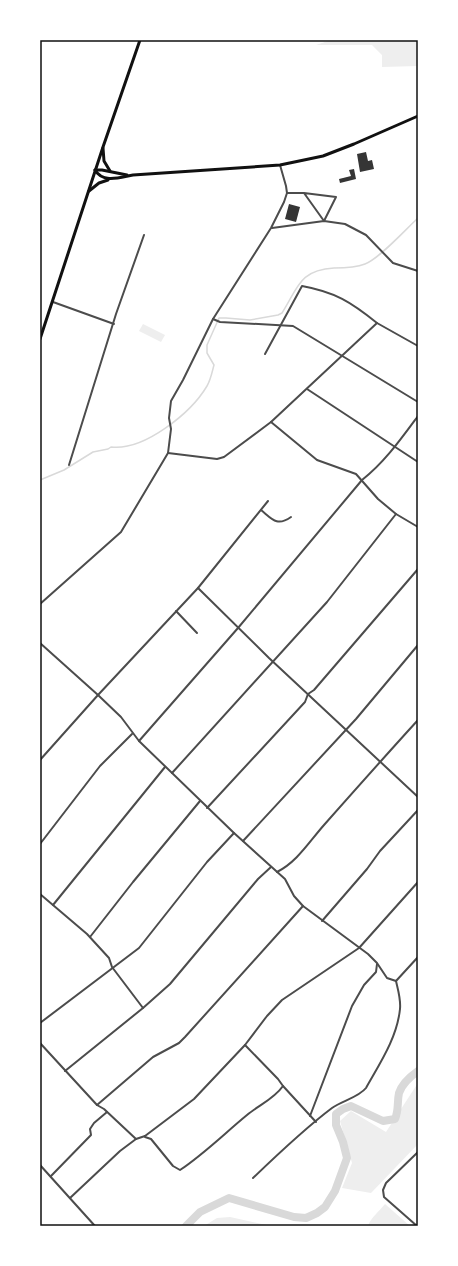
<svg xmlns="http://www.w3.org/2000/svg" width="458" height="1266" font-family="Rubik,sans-serif">
	<style>
		.green { fill: #eee }
		.lines { fill: none; stroke-linecap: round; stroke-linejoin: round }
		.stream { stroke: #d9d9d9; stroke-width: 1.5 }
		.river { stroke: #d9d9d9; stroke-width: 8 }
		.building { fill: #353535 }
		.minor { stroke: #4c4c4c; stroke-width: 2 }
		.secondary { stroke: #111; stroke-width: 3 }
		.primary { stroke: #111; stroke-width: 3 }
		.neatline { fill: none; stroke: #111; stroke-width: 1.5 }
	</style>
	<rect width="100%" height="100%" fill="#fff"/>
	<g class="green">
		<path d="M331 40H418V66L382 67V55L372 45H316Z"/>
		<path d="M143 324 165 335 161 342 139 331Z"/>
		<path d="M418 1083V1144L371 1193 342 1188 352 1163 340 1121 351 1111 386 1132Z"/>
		<path d="M385 1204 410 1226H368C371 1217 379 1212 385 1204Z"/>
		<path d="M230 1217 271 1226H204L217 1218Z"/>
	</g>
	<g class="lines">
		<path class="stream" d="M40 480 64 470 93 452 108 449 111 447C144 451 191 413 207 386 211 379 212 372 214 365L207 353V345L219 318H226L250 320 278 315 282 313C298 288 299 270 334 268 344 268 355 268 365 264 379 259 406 229 418 218"/>
		<path class="river" d="M186 1226 200 1212 229 1198 294 1217 306 1218 317 1213 325 1207 335 1191 347 1158 343 1142 336 1125V1114L343 1109 351 1106 383 1121 395 1119C399 1110 397 1102 399 1093 402 1084 411 1076 418 1071"/>
	</g>
	<g class="building">
		<path d="M366 152 368 161 372 160 374 169 360 172 357 154Z"/>
		<path d="M354 169 356 179 340 183 339 179 351 176 349 170Z"/>
		<path d="M289 204 300 207 296 222 285 219Z"/>
	</g>
	<g class="lines">
		<g class="minor">
			<path d="M287 193H304L336 197 324 221 304 193"/>
			<path d="M272 228 324 221 345 224 366 235 393 263 418 271"/>
			<path d="M53 302 114 324"/>
			<path d="M213 319 220 322 293 326 418 402"/>
			<path d="M265 354 302 286C335 292 351 302 377 323"/>
			<path d="M307 389 418 462"/>
			<path d="M271 422 317 460 356 474 378 499 396 514 418 527"/>
			<path d="M168 453 217 459 224 457 271 422 377 323 418 346"/>
			<path d="M69 465 116 314 144 235"/>
			<path d="M261 510C272 519 277 527 291 517"/>
			<path d="M198 588 269 658 418 797"/>
			<path d="M40 604 121 532 168 453 171 429 169 418 171 401 183 380 213 319 271 228 284 202 287 193 286 186 280 165"/>
			<path d="M176 611 197 633"/>
			<path d="M40 643 98 695 121 717 139 741 234 833 285 879 294 896 303 906 368 954 377 963 387 978 396 981 418 957"/>
			<path d="M139 741 238 628 362 480C384 463 401 439 418 416"/>
			<path d="M40 760 98 695 198 588 268 501"/>
			<path d="M172 773 327 602 396 514"/>
			<path d="M207 808 305 702 308 694 314 690 418 569"/>
			<path d="M243 841 356 719 418 645"/>
			<path d="M40 844 100 766 132 734"/>
			<path d="M277 872C297 862 309 842 324 825 355 790 386 755 418 720"/>
			<path d="M40 894 87 934 109 958 112 967 143 1008"/>
			<path d="M53 905 165 767"/>
			<path d="M322 921 367 869 380 851 418 810"/>
			<path d="M90 937 133 882 200 801"/>
			<path d="M40 1023 139 948 207 862 234 833"/>
			<path d="M40 1043 97 1105 104 1109 136 1139"/>
			<path d="M65 1071 143 1008 170 984 258 879 271 867"/>
			<path d="M283 1086 316 1122"/>
			<path d="M97 1105 153 1057 179 1043 185 1037 303 906"/>
			<path d="M310 1116 352 1006 364 985 376 972 377 964"/>
			<path d="M145 1137 151 1139 173 1166 180 1170C204 1154 225 1133 247 1115 259 1105 274 1099 283 1086L278 1079 245 1045"/>
			<path d="M40 1165 95 1226"/>
			<path d="M51 1176 91 1135 90 1129 94 1123 107 1112"/>
			<path d="M253 1178C278 1154 304 1129 332 1108 342 1101 359 1097 366 1088 380 1063 397 1038 400 1009 401 999 398 990 396 981"/>
			<path d="M70 1198 120 1151 136 1139 145 1136 194 1099 245 1045 267 1016 282 1000 359 948 418 882"/>
			<path d="M417 1226 384 1197 383 1190 386 1183 418 1152"/>
		</g>
		<g class="secondary">
			<path d="M103 148 104 161 110 171"/>
			<path d="M95 170C103 184 121 177 133 175L280 165 304 160 323 156 354 144 418 116"/>
			<path d="M95 170H102L127 175"/>
			<path d="M89 191 99 183 108 180"/>
		</g>
		<path class="primary" d="M40 339 103 147 140 40"/>
	</g>
	<rect width="458" height="1266" fill="none" stroke="#ffffff" stroke-width="82"/>
	<rect x="41" y="41" width="376" height="1184" class="neatline"/>
</svg>
